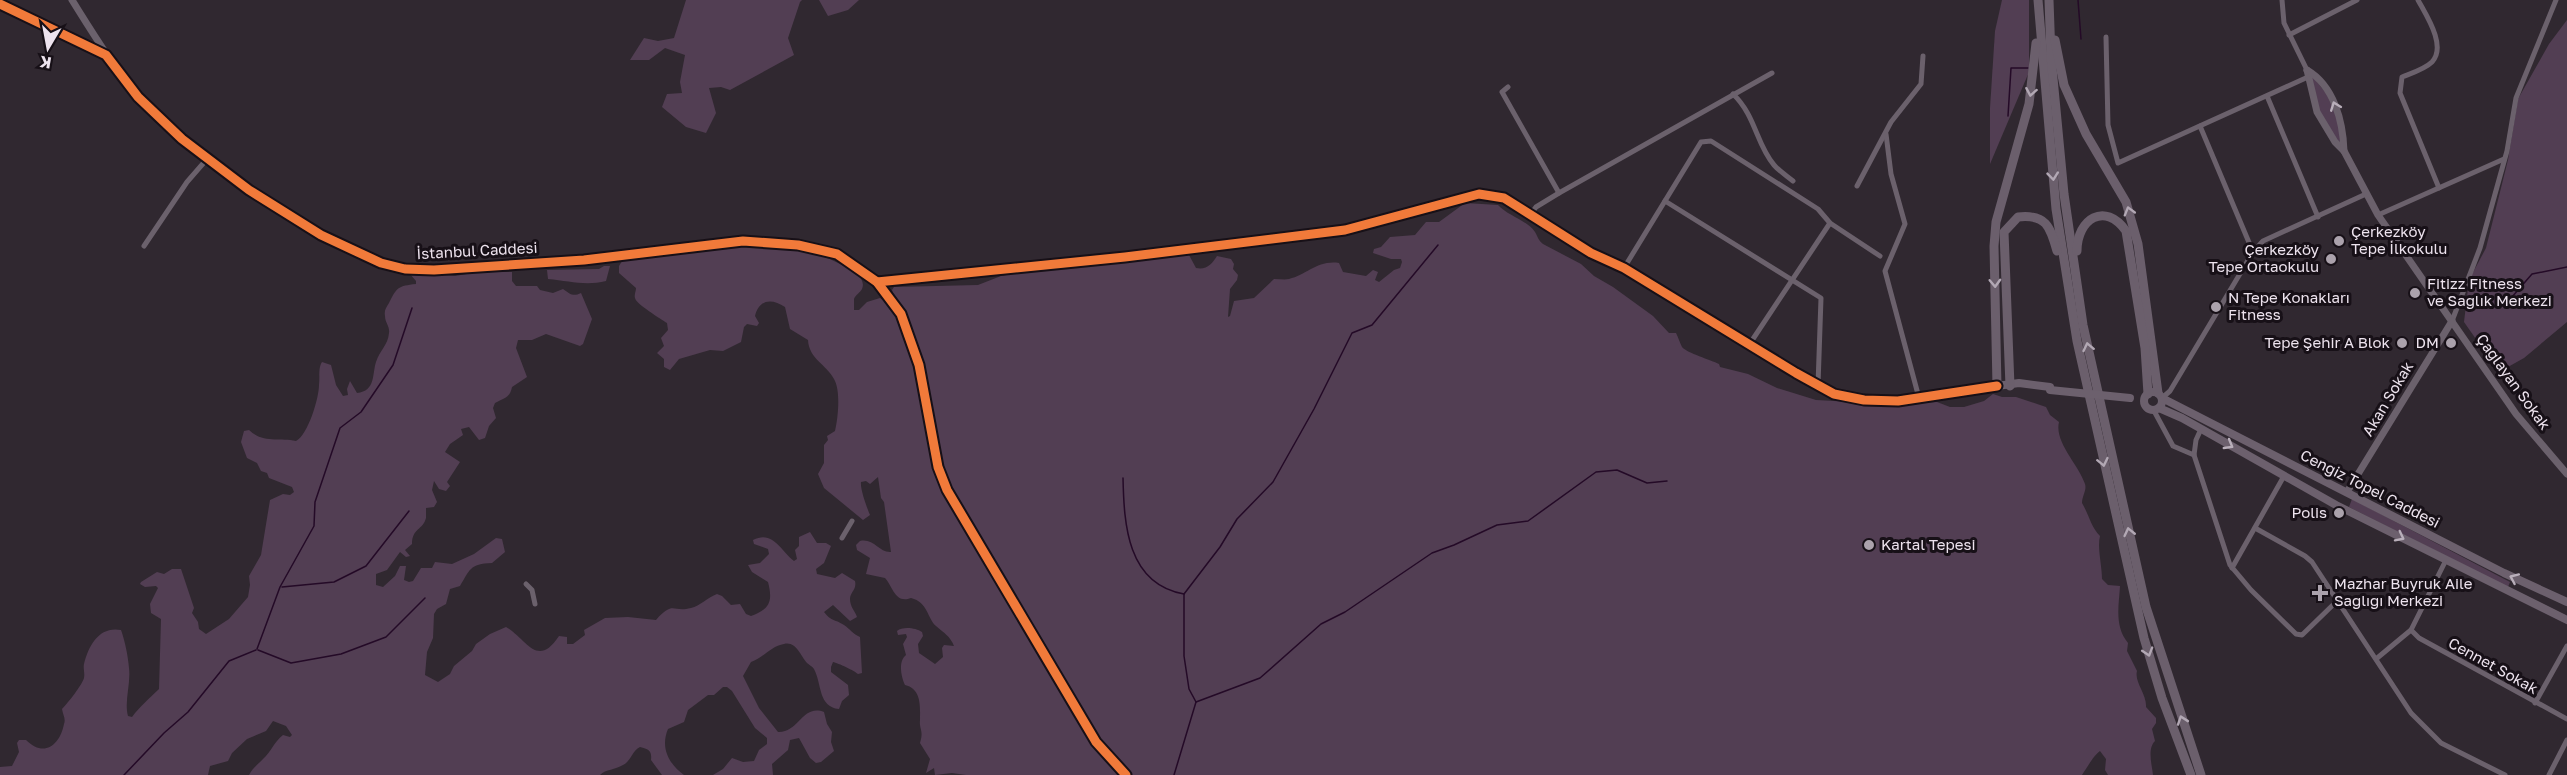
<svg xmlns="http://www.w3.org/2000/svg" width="2567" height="775" font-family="'Golos Text',sans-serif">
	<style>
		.green { fill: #523e53 }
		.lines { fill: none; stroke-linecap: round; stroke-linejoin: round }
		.stream { stroke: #240a27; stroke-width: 1.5 }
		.minor { stroke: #6b616c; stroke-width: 5 }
		.tertiary { stroke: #6b616c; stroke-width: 7 }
		.primary { stroke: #6c606d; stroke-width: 8 }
		.trunk { stroke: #6b5f6c; stroke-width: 9 }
		.primary-bridge { stroke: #6c606d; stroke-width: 8 }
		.cycleway-casing { stroke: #171017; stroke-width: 13 }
		.cycleway { stroke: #f17a3a; stroke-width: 9 }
		.oneway { stroke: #b2a8b4 }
		.oneway2 { stroke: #b9afba }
		.poi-dot { fill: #aba2ac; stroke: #171017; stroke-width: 2 }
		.labels { text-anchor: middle; stroke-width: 6; stroke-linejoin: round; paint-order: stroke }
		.poi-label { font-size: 15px; fill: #ede3ee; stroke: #171017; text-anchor: start }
		.street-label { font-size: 15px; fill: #ede3ee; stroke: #171017 }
	</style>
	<rect width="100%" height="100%" fill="#302830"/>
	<g class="green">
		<path d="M686 0H802L800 2 788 38 794 55 730 90 721 87 709 88 716 113 706 133 686 127 662 107 667 94 682 93 680 82 685 55 665 48 649 60H630L644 38 658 41 674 38Z"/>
		<path d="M819 0H859L848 10 828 16Z"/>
		<path d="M2002 0H2029V72L1990 164V108L1995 31Z"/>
		<path d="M2567 20V322L2524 358 2499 372 2464 322 2469 280 2486 248 2508 160 2518 99 2549 44Z"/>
		<path d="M2310 73 2333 102 2342 142 2339 144 2317 107Z"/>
		<path d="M1465 203 1498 205C1508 216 1527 220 1535 232 1538 237 1538 240 1543 244L1581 264 1594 276 1613 287 1653 316 1669 333H1676C1678 337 1680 343 1682 347 1687 353 1711 360 1719 364L1720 367 1748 374 1777 388 1816 400 1888 404 1937 402 1950 407H1964L1984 401 1993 394 2002 397H2016L2046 407 2050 415 2059 422C2054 442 2079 465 2085 484 2087 490 2082 496 2082 503 2089 515 2091 527 2100 536 2097 548 2102 565 2102 579L2108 585 2120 586C2119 605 2114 626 2128 643L2127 651 2137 671C2134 682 2147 694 2146 707L2156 718V723L2152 729 2155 741C2147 749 2152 765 2153 775H2108L2105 770 2106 759 2100 751C2094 755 2086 769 2082 775H966L952 773 935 775 934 768 926 773 930 759 920 743C924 730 919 730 920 720 920 707 922 689 905 685 901 677 898 661 906 655L903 644 907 637 906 634 898 635 897 631C903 626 916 628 922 632L923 636 918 644 919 653 935 664 943 657 942 648 944 645 954 646C950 636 944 633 936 626 927 618 928 602 911 598 895 604 893 587 885 578L866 574 870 558 857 550 856 545 860 541C874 538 879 553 891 552L884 502 881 498 878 477 870 484 866 481 861 482C860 489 867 508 870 515L863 520 824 488 818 474 824 463V445L828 440 827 436 835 431C838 418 841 391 834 379 826 364 809 359 808 340L790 329 785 307C772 298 759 299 755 316L759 323 757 326 747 324 744 327 741 342 723 351 710 350 679 359 670 370 664 367V359L657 353 664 346 661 338 668 330 667 323C661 319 636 304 635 298 634 295 636 291 636 288L619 273V266L624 258C700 259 770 225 844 266 850 270 867 277 862 289 860 293 856 294 854 299V310H859L867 302 880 298 894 307 896 302 892 290 894 287 978 285 1001 276 1032 270 1189 255 1196 268C1207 270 1212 264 1217 256L1231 259 1234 264 1233 269 1238 275 1237 280 1230 289 1228 317 1230 316 1234 301 1254 298 1274 279C1279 279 1285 280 1289 279 1307 275 1317 260 1339 263L1343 272 1366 276 1373 270 1378 272 1375 280 1379 282 1394 270 1400 268 1402 262 1401 259H1391L1373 253 1374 249 1381 247 1390 237 1415 235 1426 222H1439Z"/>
		<path d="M604 266H610L606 281C586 286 569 281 548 279L547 270 599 269Z"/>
		<path d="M413 272 455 276 478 272H512V281L516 286H537L540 290 553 293 563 289C570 294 573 297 581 293L592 319 583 344 580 346 546 334 532 340H518L516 348 527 377 512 387C510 398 504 398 495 403L493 408 496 418 489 426 485 438 479 440 469 427 461 429 463 435 450 444 445 452 460 462 447 482 450 486 446 491 439 489 434 481 432 490 437 502 434 507 426 508C426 511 426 514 426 518 423 530 412 528 412 544L405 550 410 556 406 557 400 552 387 570 376 574V585L383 587 395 576 400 566H406L404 580 409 582 413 581 421 568H432L435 562 452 564 474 554 496 538 502 539 505 552 492 563C469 564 470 570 460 586L450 589 446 604 437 609 434 614 433 638 427 652 425 675 438 682 450 674 454 666 472 651 476 644 490 634 506 627C527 639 537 669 559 636L567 637V644H573L585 635 584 630 605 618 628 617 656 620C674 600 672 613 691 608 700 606 708 597 717 594L722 596 731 605 740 604 746 614 751 616C770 609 773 601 768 582L752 572 748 565 760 563 769 554 768 549 754 544 753 540C773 530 780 550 794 561L797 559 795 550 799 546V537L810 532 817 543H826L831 546 824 563 816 569 817 574 835 578 842 573 855 581C857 590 850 592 850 599 850 607 855 611 857 617L850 621 833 605 824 612C832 622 835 619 844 625 850 629 853 634 860 637L862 673 858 674C855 671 838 663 833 662L831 667V672L848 685 849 695 842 701 839 709C818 707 822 684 814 669 812 666 809 665 807 663 800 655 796 641 784 644 771 646 763 658 751 662L743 676 759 708 778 732C799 733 802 704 824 712L827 724 832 732 831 742 834 751 821 762 816 763 810 758 799 738 790 740 788 750 772 764 773 775H713L723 769 732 758 743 762 754 761 759 750 767 744V738L755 728 732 691 727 687H723L714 695H708L688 710 684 722 668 729C660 748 669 764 684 775H662L651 760C652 751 649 749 640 747 632 751 631 761 623 765 615 770 606 769 600 775H249C253 768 257 765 263 759 271 752 274 742 283 735L290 737 292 735 286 726 273 721 266 731 247 739 232 753 228 761 210 766 208 775H0V767L12 766 19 752 17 743 19 740H26C44 758 60 745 64 724 66 719 63 715 62 709 68 703 82 685 84 678 85 673 83 668 84 664 89 644 100 626 121 630 125 641 128 656 129 668 131 684 124 701 128 716L132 717C140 706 149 699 159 689L161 619 151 613 150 604 158 588 156 586 145 587 140 584 141 582 157 572 164 574 172 569H181L194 608 192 613 198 622 199 629 206 634 229 619 248 597 250 585 249 576 261 555 270 500 283 494 290 495 294 492 292 487 269 478 267 473 261 471 257 463 247 458 241 442 244 431 249 430C264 444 279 437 296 441 308 435 319 398 319 385 320 377 318 368 322 362L331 365 336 385 343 396 348 395 347 389 350 381 357 393C376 391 372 374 376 362 380 350 388 345 389 333 390 326 385 323 385 316 384 310 386 308 389 303 397 287 398 286 416 284V281L410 274Z"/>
		<path d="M2352 499 2510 582 2508 587 2349 507Z"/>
	</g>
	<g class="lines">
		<g class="stream">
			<path d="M2078 0 2081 39"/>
			<path d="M2008 116 2011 68H2028"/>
			<path d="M2505 305 2532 274 2567 267"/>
			<path d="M1123 478C1124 524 1127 584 1184 594"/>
			<path d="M282 587 334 582 366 566 409 511"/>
			<path d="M257 649 280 587 314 526 315 502 340 428 361 412 393 365 412 308"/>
			<path d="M258 650 291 663 341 654 386 637 425 598"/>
			<path d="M1196 702 1189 689 1184 656V594L1220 547 1237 519 1273 482 1314 409 1352 333 1372 325 1438 245"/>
			<path d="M124 775 164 733 188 712 229 661 256 650"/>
			<path d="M1174 775 1196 702 1260 678 1321 624 1345 612 1432 553 1454 545 1497 525 1528 521 1596 472 1617 470 1647 483 1667 481"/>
		</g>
		<g class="minor">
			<path d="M2282 0 2284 23 2307 70"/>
			<path d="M2418 0C2426 15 2447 46 2432 62 2425 69 2412 73 2402 77L2400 93 2439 188"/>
			<path d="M2289 35 2357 0"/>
			<path d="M2106 37 2108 125 2118 163 2308 77"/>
			<path d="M1508 87 1502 92 1559 193"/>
			<path d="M1733 94C1756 116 1756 144 1774 165 1779 171 1787 176 1793 181"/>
			<path d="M2267 96 2318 217"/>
			<path d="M2200 126 2253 252"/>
			<path d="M1886 134 1891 174 1905 224 1885 271 1919 398"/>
			<path d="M1857 186 1891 122 1921 84 1923 56"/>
			<path d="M1665 201 1821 298 1818 385"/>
			<path d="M1530 215 1536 207 1559 193 1772 73"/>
			<path d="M2378 215 2504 159"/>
			<path d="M144 246 187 182 207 159"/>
			<path d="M1624 268 1701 142 1711 141 1818 209 1830 223 1880 256"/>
			<path d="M2452 321 2480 248 2507 151 2516 98 2556 0"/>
			<path d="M1749 345 1830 223"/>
			<path d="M2162 398 2170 391 2253 252 2263 241 2366 194"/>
			<path d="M2153 409 2173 446 2194 455"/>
			<path d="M2201 429 2196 440 2194 455 2230 565 2251 590 2296 634 2302 635 2337 601"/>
			<path d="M2255 528 2305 556 2312 562 2411 713 2441 743 2505 775"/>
			<path d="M842 538 852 521"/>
			<path d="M2232 568 2284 476"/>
			<path d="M526 584 532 590 535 604"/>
			<path d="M2411 630 2419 638 2567 719"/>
			<path d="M2376 659 2411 630 2446 560"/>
			<path d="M2535 703 2567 646"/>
			<path d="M2549 775 2567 740"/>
		</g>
		<g class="tertiary">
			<path d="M72 0C92 32 112 65 136 95 184 153 330 256 404 269 428 273 454 269 478 268 520 265 562 262 604 257 672 249 742 234 810 248 819 250 830 251 838 254 850 260 866 272 876 281 928 327 923 427 947 490L1096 742 1126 775"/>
			<path d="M0 4 106 55"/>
			<path d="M2307 70 2317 112 2335 142 2344 151 2378 215 2516 414 2567 474"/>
			<path d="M2307 70C2334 86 2343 121 2344 151"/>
			<path d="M877 282 1125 257 1345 230 1479 194 1504 198 1591 253 1624 268 1796 373 1834 394 1864 400 1898 401 1997 386"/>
			<path d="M2347 492 2452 321"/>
		</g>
		<g class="primary">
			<path d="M1997 386 2019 383 2050 387"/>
			<circle cx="2153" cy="401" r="9"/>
			<path d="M2162 398 2504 573 2567 602"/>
			<path d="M2159 408 2182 418 2336 505 2567 620"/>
		</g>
		<g class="trunk">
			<path d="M2038 0 2056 209 2077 341 2144 638 2162 698 2191 775"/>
			<path d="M2049 0 2051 57 2064 194 2083 325 2146 607 2201 775"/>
			<path d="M2055 40 2064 85 2086 134 2126 202 2138 244 2158 393"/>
			<path d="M2077 251C2077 219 2105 201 2126 231L2145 348 2148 394"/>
			<path d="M1997 386 1994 246 1996 222 2029 104 2036 43"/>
			<path d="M2010 386 2004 232 2018 217C2046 214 2050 226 2057 251"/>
		</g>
		<path class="primary-bridge" d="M2050 390 2130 398"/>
		<g class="cycleway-casing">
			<g id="cycleway">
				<path d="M0 4 106 55 138 97 182 139 249 190 321 235 381 263 405 269 434 270 584 260 743 241 798 245 837 254 877 282 901 314 919 365 938 467 947 490 1096 742 1126 775"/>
				<path d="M877 282 1125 257 1345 230 1479 194 1504 198 1591 253 1624 268 1796 373 1834 394 1864 400 1898 401 1997 386"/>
			</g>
		</g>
		<use href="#cycleway" class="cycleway"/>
	</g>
	<defs><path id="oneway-chevron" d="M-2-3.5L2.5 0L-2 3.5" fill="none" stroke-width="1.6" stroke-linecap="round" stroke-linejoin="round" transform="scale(1.5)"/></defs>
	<g class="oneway">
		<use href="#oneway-chevron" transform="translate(2031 92) rotate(100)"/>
		<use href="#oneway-chevron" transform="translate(2053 176) rotate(84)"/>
		<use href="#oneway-chevron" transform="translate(2129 211) rotate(-106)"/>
		<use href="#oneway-chevron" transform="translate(1995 283) rotate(88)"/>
		<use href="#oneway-chevron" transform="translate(2088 347) rotate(-102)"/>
		<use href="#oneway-chevron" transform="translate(2103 462) rotate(78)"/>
		<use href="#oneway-chevron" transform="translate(2129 532) rotate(-103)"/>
		<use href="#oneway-chevron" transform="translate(2148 652) rotate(73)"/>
		<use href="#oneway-chevron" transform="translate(2182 720) rotate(-109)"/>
	</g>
	<g class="oneway2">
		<use href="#oneway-chevron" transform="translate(2335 106) rotate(-111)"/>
		<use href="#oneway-chevron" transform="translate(2229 445) rotate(30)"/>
		<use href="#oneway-chevron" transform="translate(2400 537) rotate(27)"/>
		<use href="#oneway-chevron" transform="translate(2514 578) rotate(-156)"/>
	</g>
	<g class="poi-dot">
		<circle cx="2339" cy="241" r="6"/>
		<circle cx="2331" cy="259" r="6"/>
		<circle cx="2415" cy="293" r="6"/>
		<circle cx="2216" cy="307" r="6"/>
		<circle cx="2402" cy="343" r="6"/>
		<circle cx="2451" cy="343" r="6"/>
		<circle cx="2339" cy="513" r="6"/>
		<circle cx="1869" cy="545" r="6"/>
		<path d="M2317 584h6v6h6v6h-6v6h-6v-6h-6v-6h6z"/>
	</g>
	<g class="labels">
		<g class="poi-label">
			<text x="2351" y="237">Çerkezköy<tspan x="2351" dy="17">Tepe İlkokulu</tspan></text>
			<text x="2319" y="255" text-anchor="end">Çerkezköy<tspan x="2319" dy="17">Tepe Ortaokulu</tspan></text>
			<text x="2427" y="289">Fitizz Fitness<tspan x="2427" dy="17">ve Sağlık Merkezi</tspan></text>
			<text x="2228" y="303">N Tepe Konakları<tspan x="2228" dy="17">Fitness</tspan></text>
			<text x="2390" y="348" text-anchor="end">Tepe Şehir A Blok</text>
			<text x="2439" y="348" text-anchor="end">DM</text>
			<text x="2327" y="518" text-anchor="end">Polis</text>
			<text x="1881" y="550">Kartal Tepesi</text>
			<text x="2334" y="589">Mazhar Buyruk Aile<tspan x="2334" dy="17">Sağlığı Merkezi</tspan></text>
		</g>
		<g class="street-label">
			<text transform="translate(477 251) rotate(-3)" y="5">İstanbul Caddesi</text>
			<text transform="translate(2513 382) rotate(54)" y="5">Çağlayan Sokak</text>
			<text transform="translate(2388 399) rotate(-59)" y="5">Akan Sokak</text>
			<text transform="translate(2370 489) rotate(27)" y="5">Cengiz Topel Caddesi</text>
			<text transform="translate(2493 666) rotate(29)" y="5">Cennet Sokak</text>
		</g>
	</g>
	<g transform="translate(48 48) rotate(190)" stroke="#171017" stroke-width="4.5" paint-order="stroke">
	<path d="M0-4.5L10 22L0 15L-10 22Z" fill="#ede3ee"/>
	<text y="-9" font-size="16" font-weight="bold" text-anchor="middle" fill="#ede3ee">K</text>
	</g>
</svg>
